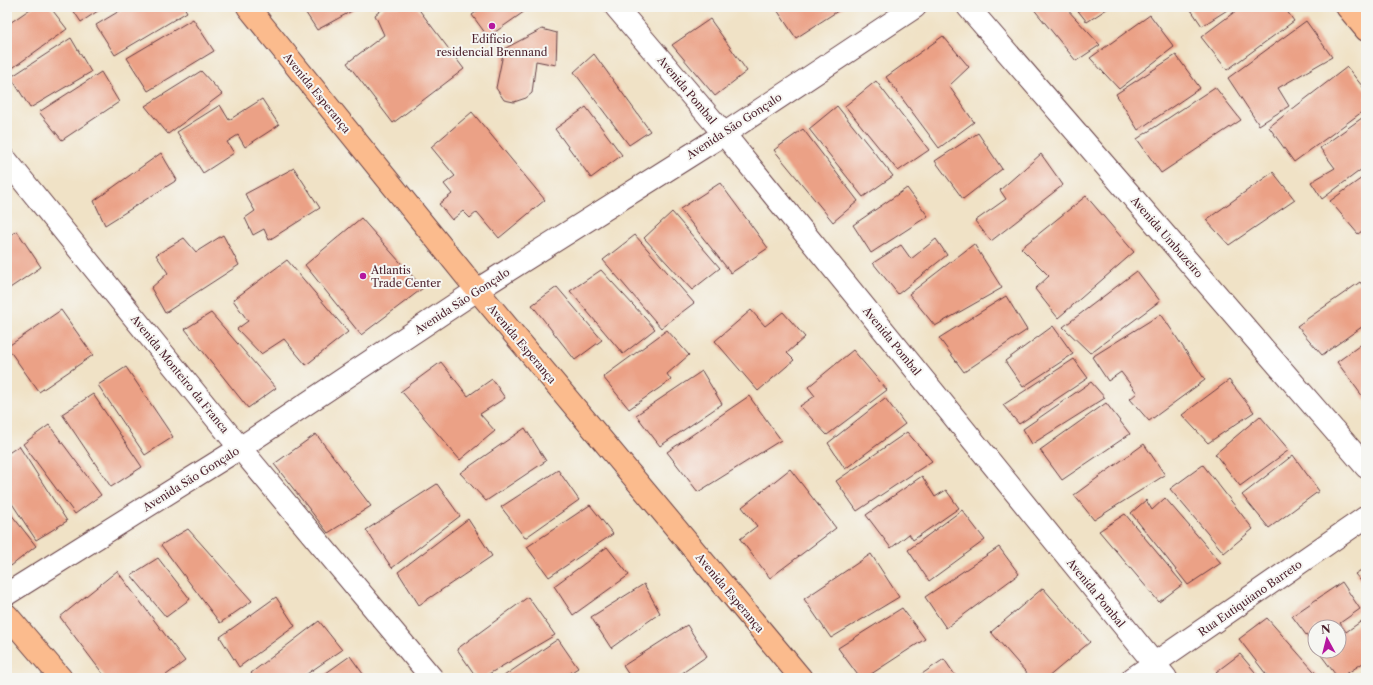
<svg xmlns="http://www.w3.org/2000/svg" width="1373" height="685" font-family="'Libre Caslon Text',serif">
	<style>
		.building { fill: #eba186 }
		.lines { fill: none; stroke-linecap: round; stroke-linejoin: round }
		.minor-casing { stroke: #633c42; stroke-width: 24 }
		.major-casing { stroke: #633c42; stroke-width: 24 }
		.minor { stroke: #fff; stroke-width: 22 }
		.major { stroke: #fbbb8d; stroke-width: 22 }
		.poi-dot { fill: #b5179e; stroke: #f6f6f2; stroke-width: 1.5 }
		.labels { text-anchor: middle; stroke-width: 4; stroke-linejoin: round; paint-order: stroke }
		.poi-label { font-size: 11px; fill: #4a1f2b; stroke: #f6f6f2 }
		.street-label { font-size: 11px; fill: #4a1f2b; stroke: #f6f6f2 }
	</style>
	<rect width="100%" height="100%" fill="#f6f6f2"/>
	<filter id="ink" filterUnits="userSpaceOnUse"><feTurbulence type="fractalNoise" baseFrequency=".025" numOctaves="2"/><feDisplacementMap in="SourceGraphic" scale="8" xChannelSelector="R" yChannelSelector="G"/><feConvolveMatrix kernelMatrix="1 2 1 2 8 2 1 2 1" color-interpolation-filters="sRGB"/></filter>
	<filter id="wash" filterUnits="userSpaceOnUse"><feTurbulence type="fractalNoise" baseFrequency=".012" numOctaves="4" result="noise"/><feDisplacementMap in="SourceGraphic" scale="16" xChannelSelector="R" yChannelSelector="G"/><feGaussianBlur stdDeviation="0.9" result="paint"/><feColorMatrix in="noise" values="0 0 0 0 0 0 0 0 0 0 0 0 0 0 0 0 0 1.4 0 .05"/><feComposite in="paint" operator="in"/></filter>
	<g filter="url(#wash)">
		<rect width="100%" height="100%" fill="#f0e2c6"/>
		<g id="blocks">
			<g class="building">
				<path d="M33 7H50L67 29 7 72V25Z"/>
				<path d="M71 7H104L81 22Z"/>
				<path d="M126 7H184L187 12 115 55 96 25Z"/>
				<path d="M302 7H359L317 30Z"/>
				<path d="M385 7H417L464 69 393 123 347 63 384 35 375 15Z"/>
				<path d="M478 7H527L528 9 488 37 472 15 480 9Z"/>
				<path d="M775 7H844L796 38Z"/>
				<path d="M1032 7H1065L1100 45 1076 61Z"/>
				<path d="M1075 7H1110L1087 22Z"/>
				<path d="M1189 7H1232L1202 26Z"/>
				<path d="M1241 7H1284L1294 21 1227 70 1201 37Z"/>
				<path d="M1150 15 1174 47 1119 89 1090 58Z"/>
				<path d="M193 19 214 51 148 91 127 58Z"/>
				<path d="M710 19 747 71 715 96 672 45Z"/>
				<path d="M1306 21 1332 57 1278 88 1289 106 1259 125 1228 78Z"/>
				<path d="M542 29 557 33 556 65 536 61 532 93 526 98 514 102 504 100 496 88 504 49Z"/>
				<path d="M943 36 969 67 949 86 974 122 939 148 886 77Z"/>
				<path d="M71 38 91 72 30 108 11 77Z"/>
				<path d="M594 54 650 131 629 145 574 72Z"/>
				<path d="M1176 55 1200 88 1138 130 1116 94Z"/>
				<path d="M1347 67 1366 91V109L1294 162 1269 127Z"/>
				<path d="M201 71 222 94 168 134 145 106Z"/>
				<path d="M101 72 119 102 62 140 39 112Z"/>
				<path d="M876 81 929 150 898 171 845 106Z"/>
				<path d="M1215 87 1241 120 1161 173 1137 139Z"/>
				<path d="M262 99 279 125 245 147 238 135 227 142 234 153 203 173 177 132 220 105 229 120Z"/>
				<path d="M837 106 893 176 863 197 809 129Z"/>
				<path d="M586 107 622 155 591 178 555 129Z"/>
				<path d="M472 112 545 200 499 238 477 212 470 218 463 211 452 220 439 204 452 194 444 184 455 176 431 147Z"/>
				<path d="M1366 115V166L1322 199 1311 182 1335 168 1320 148Z"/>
				<path d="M803 129 858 201 833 222 774 150Z"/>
				<path d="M978 133 1002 169 963 199 935 161Z"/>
				<path d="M161 153 177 180 105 225 94 201Z"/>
				<path d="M1041 154 1063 185 991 241 975 221 1006 199 1000 190Z"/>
				<path d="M294 168 320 208 269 240 264 229 253 235 245 218 255 211 245 194Z"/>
				<path d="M1273 172 1295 200 1229 245 1206 220Z"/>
				<path d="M1366 175V228L1358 234 1330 201Z"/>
				<path d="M720 183 768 248 731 273 680 209Z"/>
				<path d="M907 188 928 216 871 253 853 225Z"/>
				<path d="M1086 196 1134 252 1058 318 1035 289 1049 276 1021 248Z"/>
				<path d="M672 212 720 268 692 290 644 238Z"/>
				<path d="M361 218 423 288 361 335 305 265Z"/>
				<path d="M17 231 41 267 7 290V237Z"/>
				<path d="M223 235 239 265 165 313 151 288 168 273 156 255 184 238 196 252Z"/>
				<path d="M635 235 694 303 661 328 603 260Z"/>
				<path d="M936 239 947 255 898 294 873 263 901 245 911 259Z"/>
				<path d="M974 244 1002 288 935 326 909 294Z"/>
				<path d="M287 260 348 332 306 365 284 339 261 354 237 329 248 321 233 300Z"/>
				<path d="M601 270 655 329 623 354 570 291Z"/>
				<path d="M1137 271 1160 301 1090 353 1063 327Z"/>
				<path d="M1360 282 1366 290V324L1322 355 1297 326Z"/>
				<path d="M557 287 602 340 575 360 532 305Z"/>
				<path d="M1006 296 1027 330 964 372 939 338Z"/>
				<path d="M61 310 93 355 39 392 7 347Z"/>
				<path d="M751 310 765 326 783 312 805 337 787 353 794 360 758 391 715 341Z"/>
				<path d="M211 313 276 388 248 408 185 329Z"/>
				<path d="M1161 314 1205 380 1149 421 1130 399 1137 393 1121 372 1108 381 1092 357Z"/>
				<path d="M1053 326 1073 354 1023 387 1005 361Z"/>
				<path d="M667 330 689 355 667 374 671 380 629 409 603 377Z"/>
				<path d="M1366 341V401L1337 362Z"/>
				<path d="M853 350 887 390 827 435 800 406 815 396 808 387Z"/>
				<path d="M1074 359 1088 378 1019 424 1003 405Z"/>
				<path d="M441 362 468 396 492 379 505 398 480 414 495 431 460 460 403 393 400 392Z"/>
				<path d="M126 367 173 437 145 455 98 385Z"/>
				<path d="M702 371 722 404 660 446 636 415Z"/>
				<path d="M1229 380 1254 412 1208 443 1182 415Z"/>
				<path d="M1091 382 1105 398 1032 444 1023 429Z"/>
				<path d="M93 394 142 467 111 487 62 414Z"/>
				<path d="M749 396 781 440 698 492 667 452Z"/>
				<path d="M885 398 905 424 845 469 828 443Z"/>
				<path d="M1106 403 1130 434 1062 480 1040 450Z"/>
				<path d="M1260 416 1289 450 1240 486 1215 454Z"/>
				<path d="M49 425 101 495 75 514 23 444Z"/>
				<path d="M525 428 546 461 486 501 460 473Z"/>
				<path d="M907 432 932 461 857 511 836 481Z"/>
				<path d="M316 434 371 506 328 533 274 464Z"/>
				<path d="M1144 444 1165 475 1094 520 1074 495Z"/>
				<path d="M19 446 67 521 36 540 7 496V454Z"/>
				<path d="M1293 455 1319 491 1269 528 1242 495Z"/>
				<path d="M1203 465 1253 529 1224 553 1170 489Z"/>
				<path d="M790 469 836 528 770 578 740 539 757 526 742 507Z"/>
				<path d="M558 470 579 500 525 538 501 507Z"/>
				<path d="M922 476 935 497 946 490 959 508 913 540 909 534 891 548 866 515Z"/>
				<path d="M437 484 460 516 392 568 366 530Z"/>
				<path d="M1165 498 1221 563 1188 585 1131 513 1146 500 1152 510Z"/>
				<path d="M590 505 613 534 549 577 527 547Z"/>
				<path d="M7 509 36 546 11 566 7 561Z"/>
				<path d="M962 510 985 540 929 581 908 550Z"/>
				<path d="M1125 514 1183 584 1159 602 1099 531Z"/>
				<path d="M468 519 492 556 419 605 398 572Z"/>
				<path d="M188 529 252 601 220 623 161 545Z"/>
				<path d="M607 547 629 575 573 615 554 586Z"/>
				<path d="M999 547 1019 574 946 628 925 597Z"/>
				<path d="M871 554 899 597 831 638 804 599Z"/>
				<path d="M158 558 190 599 166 617 131 575Z"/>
				<path d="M1366 567V587L1355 574Z"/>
				<path d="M117 571 185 661 162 678H106L60 617Z"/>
				<path d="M1342 582 1360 609 1340 623 1346 632 1366 618V661L1340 678H1338L1318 651H1339V627H1315V647L1292 616Z"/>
				<path d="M644 584 660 613 611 648 591 617Z"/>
				<path d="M1043 588 1090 642 1047 678H1031L991 632Z"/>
				<path d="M276 597 295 626 239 667 220 637Z"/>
				<path d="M528 597 555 635 482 678H477L457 649Z"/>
				<path d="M902 608 925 639 865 678H860L838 648Z"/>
				<path d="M1267 618 1320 678H1269L1239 639Z"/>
				<path d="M319 621 342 650 301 678H254L251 673Z"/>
				<path d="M687 625 707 656 675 678H631L623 666Z"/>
				<path d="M558 639 578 668 562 678H501Z"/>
				<path d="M1240 654 1260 678H1221L1216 672Z"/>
				<path d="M350 656 366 678H319Z"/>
				<path d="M944 659 957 678H916Z"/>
			</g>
		</g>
	</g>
	<g filter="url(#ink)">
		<use href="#blocks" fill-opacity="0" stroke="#633c42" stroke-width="1"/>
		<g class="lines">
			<g class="minor-casing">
				<g id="minor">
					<path d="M616 7 724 134 1166 678"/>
					<path d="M968 7 1366 467"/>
					<path d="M7 161 240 448 432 678"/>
					<path d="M7 594 240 448 477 290 724 134 915 7"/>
					<path d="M1133 678 1366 517"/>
				</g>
			</g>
			<g class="major-casing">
				<g id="major">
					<path d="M248 7 477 290 801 678"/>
					<path d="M1347 7 1366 30"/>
					<path d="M7 615 61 678"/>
				</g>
			</g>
			<use href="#minor" class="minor"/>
			<use href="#major" class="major"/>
		</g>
	</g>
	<g class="poi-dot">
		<circle cx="492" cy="26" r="4"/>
		<circle cx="363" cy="276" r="4"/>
	</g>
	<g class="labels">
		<g class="poi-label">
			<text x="492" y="43">Edifício<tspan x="492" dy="13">residencial Brennand</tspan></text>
			<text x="371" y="274" text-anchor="start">Atlantis<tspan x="371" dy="13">Trade Center</tspan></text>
		</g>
		<g class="street-label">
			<text transform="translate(687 90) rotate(50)" y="4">Avenida Pombal</text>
			<text transform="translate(317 93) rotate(51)" y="4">Avenida Esperança</text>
			<text transform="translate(734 126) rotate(-33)" y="4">Avenida São Gonçalo</text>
			<text transform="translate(1167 237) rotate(49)" y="4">Avenida Umbuzeiro</text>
			<text transform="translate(462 301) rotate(-33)" y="4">Avenida São Gonçalo</text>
			<text transform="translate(892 341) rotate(51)" y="4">Avenida Pombal</text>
			<text transform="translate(522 344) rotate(50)" y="4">Avenida Esperança</text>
			<text transform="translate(180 374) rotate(51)" y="4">Avenida Monteiro da Franca</text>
			<text transform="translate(191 479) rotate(-32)" y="4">Avenida São Gonçalo</text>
			<text transform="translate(730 593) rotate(50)" y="4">Avenida Esperança</text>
			<text transform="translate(1096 593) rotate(51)" y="4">Avenida Pombal</text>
			<text transform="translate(1250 598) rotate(-35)" y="4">Rua Eutiquiano Barreto</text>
		</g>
	</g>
	<rect width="1373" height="685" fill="none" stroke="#f6f6f2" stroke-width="24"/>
	<g transform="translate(1327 639) rotate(353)"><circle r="19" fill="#f6f6f2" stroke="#b1a0a2"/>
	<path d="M0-3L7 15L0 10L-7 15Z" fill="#b5179e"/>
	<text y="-6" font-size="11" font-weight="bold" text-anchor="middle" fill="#4a1f2b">N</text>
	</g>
</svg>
